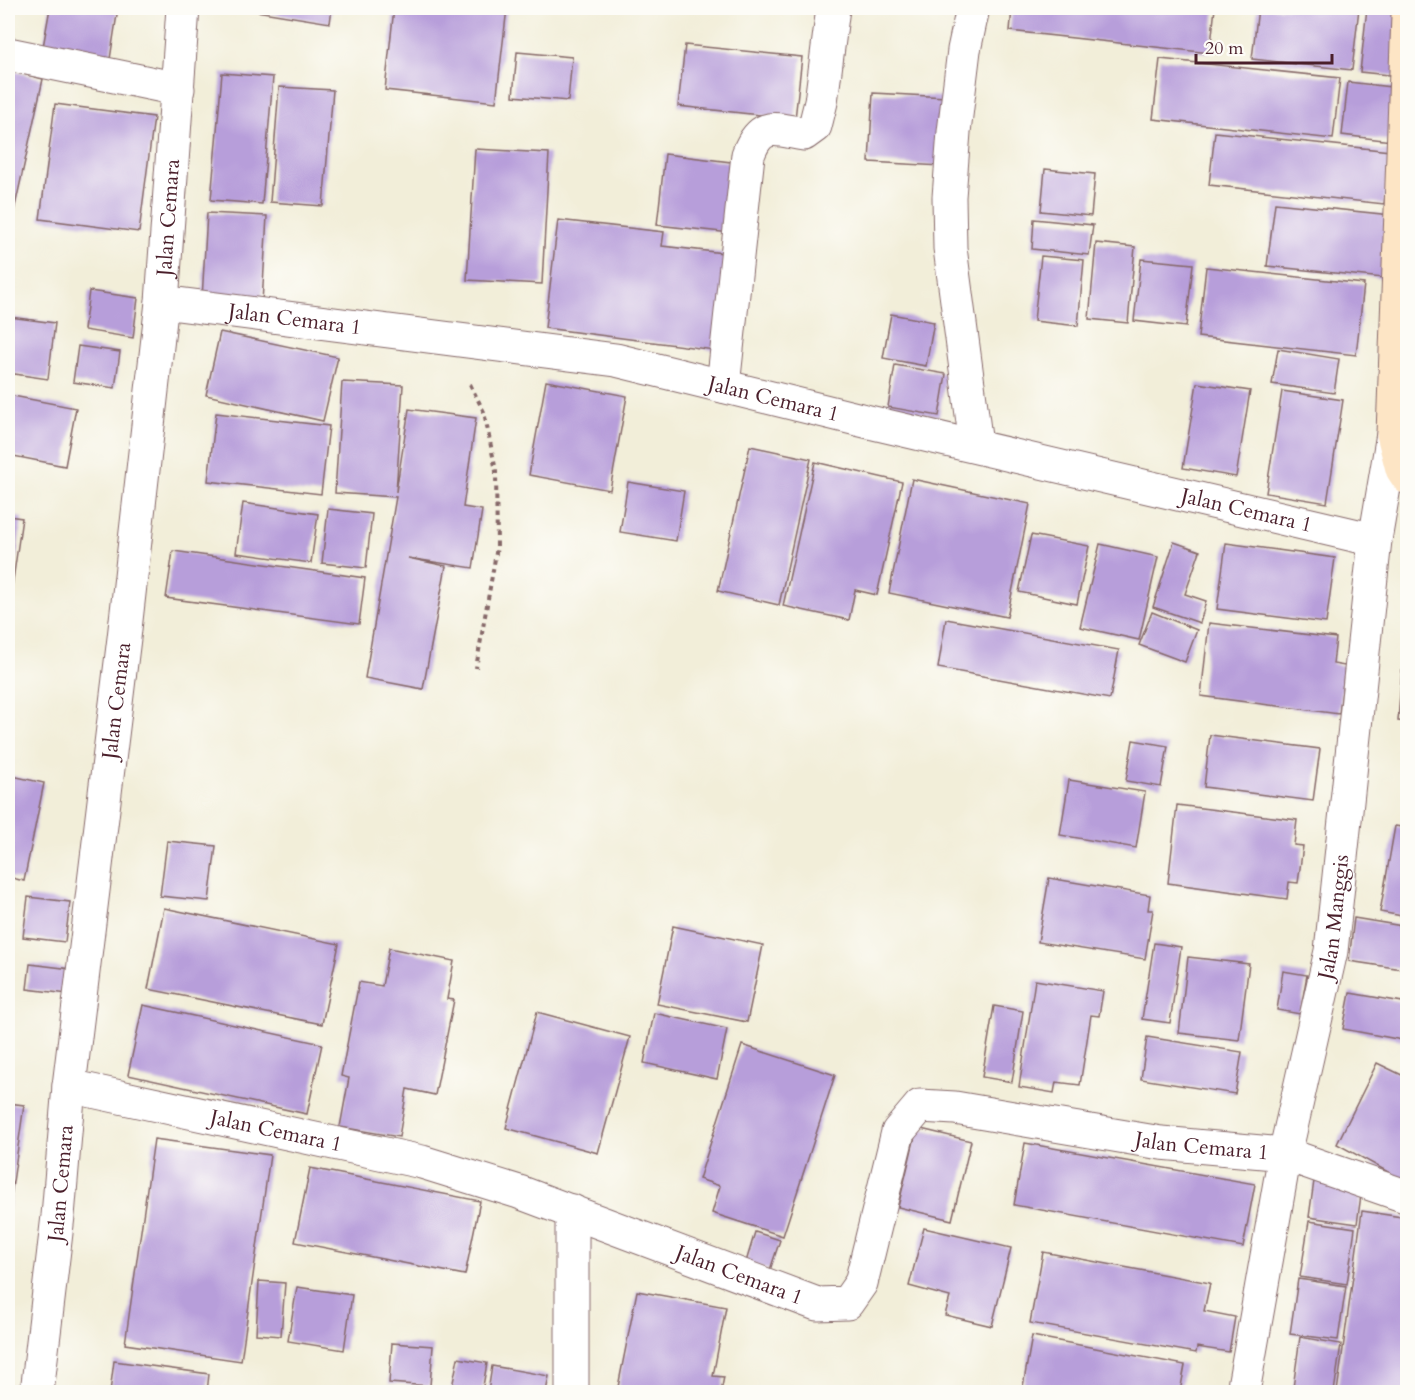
<svg xmlns="http://www.w3.org/2000/svg" width="1415" height="1400" font-family="Cardo,serif">
	<style>
		.building { fill: #b79eda }
		.lines { fill: none; stroke-linecap: round; stroke-linejoin: round }
		.street-casing { stroke: #856768; stroke-width: 35 }
		.secondary-casing { stroke: #856768; stroke-width: 35 }
		.path { stroke: #856768; stroke-width: 4; stroke-dasharray: 4.5 4.5; stroke-linecap: butt }
		.street { stroke: #fff; stroke-width: 33 }
		.secondary { stroke: #fde5c5; stroke-width: 33 }
		.labels { text-anchor: middle; stroke-width: 4.5; stroke-linejoin: round; paint-order: stroke }
		.street-label { font-size: 21px; fill: #4a1f2b; stroke: #fdfcf7 }
	</style>
	<rect width="100%" height="100%" fill="#fdfcf7"/>
	<filter id="ink" filterUnits="userSpaceOnUse"><feTurbulence type="fractalNoise" baseFrequency=".0167" numOctaves="2"/><feDisplacementMap in="SourceGraphic" scale="12" xChannelSelector="R" yChannelSelector="G"/><feConvolveMatrix kernelMatrix="1 2 1 2 8 2 1 2 1" color-interpolation-filters="sRGB"/></filter>
	<filter id="wash" filterUnits="userSpaceOnUse"><feTurbulence type="fractalNoise" baseFrequency=".008" numOctaves="4" result="noise"/><feDisplacementMap in="SourceGraphic" scale="24" xChannelSelector="R" yChannelSelector="G"/><feGaussianBlur stdDeviation="1.35" result="paint"/><feColorMatrix in="noise" values="0 0 0 0 0 0 0 0 0 0 0 0 0 0 0 0 0 1.4 0 .05"/><feComposite in="paint" operator="in"/></filter>
	<g filter="url(#wash)">
		<rect width="100%" height="100%" fill="#f2eed9"/>
		<g id="blocks">
			<g class="building">
				<path d="M50 8H118L110 59 43 47Z"/>
				<path d="M238 8H332L330 23Z"/>
				<path d="M394 8H507L496 102 385 90Z"/>
				<path d="M1012 8H1215L1210 53 1010 31Z"/>
				<path d="M1258 8H1359L1352 70 1252 59Z"/>
				<path d="M1367 8 1408 11V77L1360 72Z"/>
				<path d="M685 45 802 57 795 119 678 106Z"/>
				<path d="M517 52 572 57 568 101 513 96Z"/>
				<path d="M1160 59 1340 78 1333 139 1153 119Z"/>
				<path d="M8 70 43 79 12 220 8 219Z"/>
				<path d="M222 73 273 77 262 204 211 200Z"/>
				<path d="M1348 82 1408 89V143L1342 135Z"/>
				<path d="M279 87 333 90 323 206 270 202Z"/>
				<path d="M873 93 946 97 942 166 869 162Z"/>
				<path d="M55 104 154 117 139 232 40 219Z"/>
				<path d="M1215 132 1390 151 1384 204 1209 185Z"/>
				<path d="M475 149 549 153 542 284 467 280Z"/>
				<path d="M665 154 739 163 731 233 657 225Z"/>
				<path d="M1045 169 1095 174 1091 216 1041 211Z"/>
				<path d="M1275 203 1391 215 1383 278 1267 266Z"/>
				<path d="M207 213 267 216 262 303 202 299Z"/>
				<path d="M1034 219 1093 225 1089 255 1032 249Z"/>
				<path d="M558 220 664 232 662 246 732 254 722 351 545 328Z"/>
				<path d="M1096 243 1135 247 1128 323 1089 319Z"/>
				<path d="M1041 256 1084 260 1078 326 1034 321Z"/>
				<path d="M1141 259 1193 264 1186 327 1134 321Z"/>
				<path d="M1206 267 1364 284 1356 355 1198 337Z"/>
				<path d="M8 281 14 282 10 317 55 323 48 379 8 373Z"/>
				<path d="M89 291 138 298 133 338 84 330Z"/>
				<path d="M891 314 934 322 926 366 883 358Z"/>
				<path d="M220 332 338 357 323 421 206 395Z"/>
				<path d="M78 346 120 352 115 388 73 382Z"/>
				<path d="M1278 349 1339 359 1334 393 1272 384Z"/>
				<path d="M895 365 946 374 939 416 888 407Z"/>
				<path d="M546 381 627 396 610 490 529 475Z"/>
				<path d="M342 382 403 385 396 492 409 409 476 418 463 507 482 510 473 568 408 558 446 566 423 689 365 678 396 497 335 493Z"/>
				<path d="M1197 383 1250 391 1236 477 1183 468Z"/>
				<path d="M1282 391 1343 400 1327 503 1266 493Z"/>
				<path d="M8 395 76 408 65 466 8 455Z"/>
				<path d="M216 413 329 426 321 494 208 481Z"/>
				<path d="M750 446 811 459 779 605 718 591Z"/>
				<path d="M815 462 902 482 877 595 855 590 849 620 783 606Z"/>
				<path d="M912 479 1030 504 1007 617 889 593Z"/>
				<path d="M628 482 684 491 676 541 620 532Z"/>
				<path d="M243 503 318 514 311 563 236 553Z"/>
				<path d="M328 509 372 514 366 568 322 563Z"/>
				<path d="M8 516 22 518 11 594H8Z"/>
				<path d="M1031 535 1089 546 1077 604 1019 592Z"/>
				<path d="M1174 542 1200 551 1185 594 1206 601 1200 623 1153 607Z"/>
				<path d="M1226 543 1335 558 1326 623 1217 609Z"/>
				<path d="M1100 544 1158 557 1139 640 1080 627Z"/>
				<path d="M173 551 365 578 359 624 166 598Z"/>
				<path d="M1152 612 1197 630 1185 662 1139 645Z"/>
				<path d="M946 619 1119 650 1110 699 938 668Z"/>
				<path d="M1209 623 1336 638 1333 664 1345 666 1339 714 1201 696Z"/>
				<path d="M1402 667H1408V722L1398 721Z"/>
				<path d="M1210 735 1320 749 1313 801 1204 787Z"/>
				<path d="M1133 740 1168 746 1161 787 1126 781Z"/>
				<path d="M8 775 44 783 24 881 8 877Z"/>
				<path d="M1069 780 1145 792 1136 848 1060 835Z"/>
				<path d="M1177 805 1297 820 1294 845 1303 846 1298 883 1289 882 1287 899 1168 883Z"/>
				<path d="M1395 826 1408 828V917L1380 912Z"/>
				<path d="M167 841 216 846 209 901 160 896Z"/>
				<path d="M1049 878 1150 895 1148 910H1153L1145 959 1038 942Z"/>
				<path d="M28 897 70 902 65 942 23 937Z"/>
				<path d="M164 908 339 944 322 1024 148 989Z"/>
				<path d="M1354 918 1408 927V970L1349 961Z"/>
				<path d="M673 926 763 945 747 1022 657 1004Z"/>
				<path d="M1154 943 1181 947 1170 1023 1142 1019Z"/>
				<path d="M389 948 454 961 447 999 454 1000 435 1095 407 1089 399 1137 340 1127 349 1078 341 1076 359 982 382 986Z"/>
				<path d="M1188 957 1249 964 1239 1040 1179 1033Z"/>
				<path d="M30 964 71 969 68 994 27 989Z"/>
				<path d="M1283 971 1307 975 1300 1014 1277 1010Z"/>
				<path d="M1035 980 1103 991 1099 1016 1091 1015 1080 1085 1056 1082 1054 1093 1019 1087Z"/>
				<path d="M1350 993 1408 1003V1041L1343 1029Z"/>
				<path d="M143 1005 322 1044 307 1114 128 1075Z"/>
				<path d="M994 1006 1023 1011 1012 1082 982 1077Z"/>
				<path d="M537 1012 630 1037 598 1153 506 1128Z"/>
				<path d="M654 1013 727 1029 717 1079 644 1063Z"/>
				<path d="M1147 1037 1242 1052 1235 1094 1141 1079Z"/>
				<path d="M742 1045 835 1075 783 1236 712 1213 720 1186 699 1179Z"/>
				<path d="M1377 1063 1408 1078V1183L1337 1144Z"/>
				<path d="M8 1103 24 1105 9 1210H8Z"/>
				<path d="M917 1128 971 1141 952 1220 898 1207Z"/>
				<path d="M154 1139 270 1155 241 1361 125 1344Z"/>
				<path d="M1025 1143 1255 1184 1243 1247 1014 1205Z"/>
				<path d="M310 1168 480 1201 465 1275 295 1242Z"/>
				<path d="M1314 1181 1362 1188 1357 1224 1309 1217Z"/>
				<path d="M1362 1211 1408 1218V1392H1337Z"/>
				<path d="M1309 1221 1355 1228 1347 1284 1300 1277Z"/>
				<path d="M924 1228 1011 1248 992 1326 945 1315 950 1297 909 1286Z"/>
				<path d="M755 1232 780 1240 770 1270 746 1262Z"/>
				<path d="M1043 1252 1210 1283 1204 1311 1235 1317 1229 1352 1197 1347 1196 1353 1030 1323Z"/>
				<path d="M1298 1279 1346 1286 1338 1340 1290 1334Z"/>
				<path d="M259 1281 285 1283 281 1336 256 1334Z"/>
				<path d="M297 1287 352 1295 344 1350 288 1341Z"/>
				<path d="M637 1291 726 1307 713 1376 724 1377 721 1392H617Z"/>
				<path d="M1032 1336 1185 1365 1180 1392H1022Z"/>
				<path d="M1300 1337 1341 1344 1334 1392 1293 1388Z"/>
				<path d="M392 1343 433 1346 430 1386 389 1383Z"/>
				<path d="M458 1358 487 1363 482 1392H451Z"/>
				<path d="M114 1361 209 1374 207 1392H110Z"/>
				<path d="M492 1366 549 1376 546 1392H488Z"/>
				<path d="M361 1388 394 1391V1392H360Z"/>
			</g>
		</g>
	</g>
	<g filter="url(#ink)">
		<use href="#blocks" fill-opacity="0" stroke="#856768" stroke-width="1.5"/>
		<g class="lines">
			<g class="street-casing">
				<g id="street">
					<path d="M973 8 964 50 954 132 949 197 950 248 976 445"/>
					<path d="M8 54 178 89"/>
					<path id="s1" d="M162 302 616 360 865 421 1375 540"/>
					<path d="M723 386 748 155C761 121 774 129 804 134L815 126 821 102 833 8"/>
					<path id="s2" d="M69 1086 422 1162 519 1192 817 1304 847 1303 861 1283 898 1132 920 1106 955 1108 1161 1143 1285 1154 1408 1197"/>
					<path d="M572 1211V1392"/>
					<path id="s3" d="M37 1392 58 1216 69 1086 124 638 162 302 183 8"/>
					<path id="s4" d="M1243 1392 1285 1154 1331 951 1375 540 1393 434"/>
				</g>
			</g>
			<g class="secondary-casing">
				<path id="secondary" d="M1408 15 1393 434 1402 469 1408 478"/>
			</g>
			<path class="path" d="M470 384 484 412 496 471 497 547 476 668"/>
			<use href="#street" class="street"/>
			<use href="#secondary" class="secondary"/>
		</g>
	</g>
	<g class="labels">
		<g class="street-label">
			<text dy="7" stroke="none"><textPath href="#s3" startOffset="1182">Jalan Cemara</textPath></text>
			<text dy="7" stroke="none"><textPath href="#s1" startOffset="134">Jalan Cemara 1</textPath></text>
			<text dy="7" stroke="none"><textPath href="#s1" startOffset="620">Jalan Cemara 1</textPath></text>
			<text dy="7" stroke="none"><textPath href="#s1" startOffset="1106">Jalan Cemara 1</textPath></text>
			<text dy="7" stroke="none"><textPath href="#s3" startOffset="696">Jalan Cemara</textPath></text>
			<text dy="7" stroke="none"><textPath href="#s4" startOffset="484">Jalan Manggis</textPath></text>
			<text dy="7" stroke="none"><textPath href="#s2" startOffset="212">Jalan Cemara 1</textPath></text>
			<text dy="7" stroke="none"><textPath href="#s2" startOffset="1310">Jalan Cemara 1</textPath></text>
			<text dy="7" stroke="none"><textPath href="#s3" startOffset="210">Jalan Cemara</textPath></text>
			<text dy="7" stroke="none"><textPath href="#s2" startOffset="698">Jalan Cemara 1</textPath></text>
		</g>
	</g>
	<rect width="1415" height="1400" fill="none" stroke="#fdfcf7" stroke-width="30"/>
	<path d="M1196 54v9h136v-9" fill="none" stroke="#4a1f2b" stroke-width="3"/>
	<text x="1205" y="54" font-size="18" fill="#4a1f2b" stroke="#fdfcf7" stroke-width="4.5" paint-order="stroke">20 m</text>
</svg>
